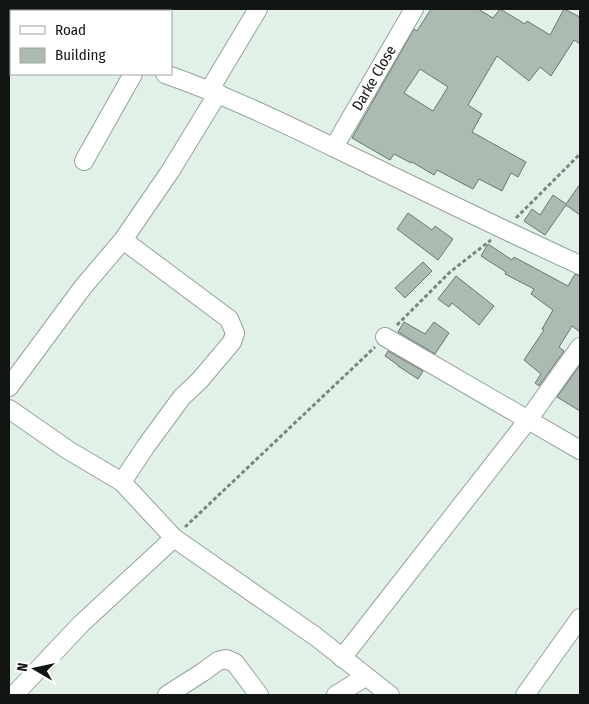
<svg xmlns="http://www.w3.org/2000/svg" width="589" height="704" font-family="'Fira Sans Condensed',sans-serif">
	<style>
		.building { fill: #acbbb2; stroke: #6a776f; fill-rule: evenodd }
		.lines { fill: none; stroke-linecap: round; stroke-linejoin: round }
		.minor-casing { stroke: #95a39b; stroke-width: 20 }
		.path { stroke: #7b857f; stroke-width: 3; stroke-dasharray: 4 2.5; stroke-linecap: butt }
		.minor { stroke: #fff; stroke-width: 18 }
		.labels { text-anchor: middle; stroke-width: 5; stroke-linejoin: round; paint-order: stroke }
		.street-label { font-size: 15px; fill: #111613; stroke: #fff }
	</style>
	<rect width="100%" height="100%" fill="#e2f1e8"/>
	<g class="building">
		<path d="M431 9H478L493 18 500 9 525 24 527 21 550 35 564 9 580 17V44L574 40 551 76 540 67 529 81 497 56 468 105 482 114 472 132 526 162 518 177 511 173 502 191 479 179 473 189 437 170 434 175 412 162 411 163 394 154 390 160 352 138 414 29 417 31ZM420 69 448 87 433 111 404 93Z"/>
		<path d="M580 184V215L566 205 545 235 524 221 532 209 540 215 553 195 566 204Z"/>
		<path d="M408 213 432 230 435 226 453 239 438 260 397 229Z"/>
		<path d="M488 244 512 260 514 257 568 286 575 274 580 276V332L572 326 559 347 564 351 539 386 535 383 541 374 524 360 544 330 542 329 553 310 531 294 534 289 505 274 506 272 481 256Z"/>
		<path d="M423 262 432 271 405 298 395 288Z"/>
		<path d="M456 276 494 306 479 325 452 303 449 307 438 299Z"/>
		<path d="M404 322 425 334 434 322 449 333 435 354 398 332Z"/>
		<path d="M388 351 423 371 418 379 398 366V365L385 356Z"/>
		<path d="M580 365V411L557 397Z"/>
	</g>
	<g class="lines">
		<g class="minor-casing">
			<g id="minor">
				<path d="M65 9V11"/>
				<path d="M9 20 11 21"/>
				<path d="M165 74C225 95 282 122 339 150 419 189 499 228 580 265"/>
				<path d="M210 89 258 9"/>
				<path d="M334 147 414 9"/>
				<path d="M84 161 133 74"/>
				<path d="M385 337 580 450"/>
				<path d="M9 387 83 287 123 240 171 170 218 93"/>
				<path d="M9 409 68 450 122 482 174 538 315 636 390 695"/>
				<path d="M122 482 146 446 182 397 200 380 232 342 235 333 229 319 123 240"/>
				<path d="M342 658 528 420 580 347"/>
				<path d="M14 695 81 624 174 538"/>
				<path d="M167 695 203 672 218 661 226 659 235 663 259 695"/>
				<path d="M336 695 365 677"/>
				<path d="M525 695 580 618"/>
			</g>
		</g>
		<g class="path">
			<path d="M516 218 580 154"/>
			<path d="M397 325 450 272 491 240"/>
			<path d="M185 527 375 347"/>
		</g>
		<use href="#minor" class="minor"/>
	</g>
	<g class="labels">
		<g class="street-label">
			<text transform="translate(374 78) rotate(-60)" y="5">Darke Close</text>
		</g>
	</g>
	<rect width="589" height="704" fill="none" stroke="#111613" stroke-width="20"/>
	<rect x="10" y="10" width="162" height="65" fill="#ffffff" stroke="#a0a2a1"/>
	<rect x="20" y="26" width="25" height="8" fill="#ffffff" stroke="#a0a2a1"/>
	<text x="55" y="35" font-size="15" fill="#111613">Road</text>
	<rect x="20" y="48" width="25" height="15" fill="#acbbb2" stroke="#a0a2a1"/>
	<text x="55" y="60" font-size="15" fill="#111613">Building</text>
	<g transform="translate(35 669) rotate(279)" stroke="#ffffff" stroke-width="4" paint-order="stroke">
	<path d="M0-4L9 19L0 12L-9 19Z" fill="#111613"/>
	<text y="-8" font-size="14" font-weight="bold" text-anchor="middle" fill="#111613">N</text>
	</g>
</svg>
